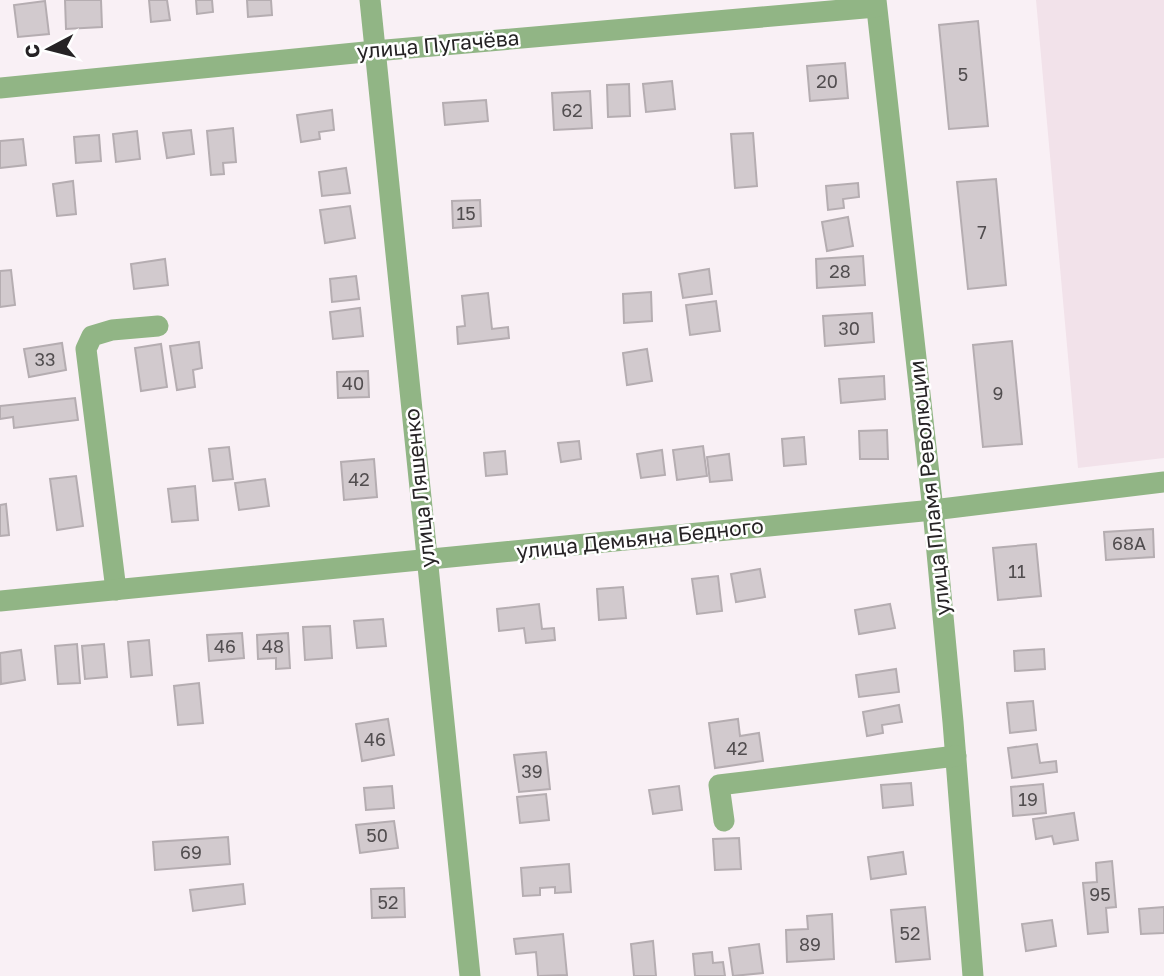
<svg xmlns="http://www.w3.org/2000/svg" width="1164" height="976" font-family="'Golos Text',sans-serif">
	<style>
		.built { fill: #f2e2ea }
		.building { fill: #d2cace; stroke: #b5adb1; stroke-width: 2 }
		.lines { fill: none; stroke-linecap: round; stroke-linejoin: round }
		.minor { stroke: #91b585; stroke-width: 21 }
		.labels { text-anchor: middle; stroke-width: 5; stroke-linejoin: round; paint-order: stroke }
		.number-label { font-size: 18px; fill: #514d4f }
		.street-label { font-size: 21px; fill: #262325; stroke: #fff }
	</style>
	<rect width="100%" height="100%" fill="#f9f0f5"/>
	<path class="built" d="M1036 0H1164V458L1078 468Z"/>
	<g class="building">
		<path d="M65 0H101L102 27 66 29Z"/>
		<path d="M149 0H167L170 20 151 22Z"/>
		<path d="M196 0H212L213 12 197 14Z"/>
		<path d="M247 0H271L272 15 248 17Z"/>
		<path d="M45 1 49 34 18 37 14 5Z"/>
		<path d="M978 21 988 126 949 129 939 25Z"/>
		<path d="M845 63 848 98 810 101 807 66Z"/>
		<path d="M672 81 675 109 646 112 643 84Z"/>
		<path d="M629 84 630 116 608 117 607 85Z"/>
		<path d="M590 91 592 128 554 130 552 93Z"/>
		<path d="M486 100 488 121 445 125 443 103Z"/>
		<path d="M332 110 334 130 319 132 320 139 301 142 297 115Z"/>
		<path d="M233 128 236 162 223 163 224 174 211 175 207 131Z"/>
		<path d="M191 130 194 154 167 158 163 133Z"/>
		<path d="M137 131 140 159 116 162 113 134Z"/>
		<path d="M753 133 757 186 735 188 731 134Z"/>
		<path d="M99 135 101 161 76 163 74 137Z"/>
		<path d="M23 139 26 165 0 168V141Z"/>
		<path d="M346 168 350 193 322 196 319 172Z"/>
		<path d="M996 179 1006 285 968 289 957 182Z"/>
		<path d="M73 181 76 214 57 216 53 184Z"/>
		<path d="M858 183 859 197 843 199 844 208 828 210 826 186Z"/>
		<path d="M480 200 481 226 453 228 452 201Z"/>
		<path d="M350 206 355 238 325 243 320 210Z"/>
		<path d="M848 217 853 246 827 251 822 222Z"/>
		<path d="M863 256 865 285 817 288 816 259Z"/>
		<path d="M165 259 168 285 134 289 131 264Z"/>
		<path d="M709 269 712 294 683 298 679 274Z"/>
		<path d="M11 270 15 305 0 307V271Z"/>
		<path d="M356 276 359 299 332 302 330 279Z"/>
		<path d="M651 292 652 321 624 323 623 294Z"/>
		<path d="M488 293 492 329 508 327 509 338 458 344 457 327 465 326 462 296Z"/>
		<path d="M716 301 720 331 690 335 686 305Z"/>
		<path d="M360 308 363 336 333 339 330 312Z"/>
		<path d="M872 313 874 342 825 346 823 316Z"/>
		<path d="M1012 341 1022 444 983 447 973 345Z"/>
		<path d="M199 342 202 368 193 370 195 387 177 390 170 346Z"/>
		<path d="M62 343 66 370 29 377 24 349Z"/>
		<path d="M161 344 167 387 141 391 135 348Z"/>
		<path d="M647 349 652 381 627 385 623 353Z"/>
		<path d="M368 371 369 397 338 398 337 372Z"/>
		<path d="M884 376 885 399 841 403 839 379Z"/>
		<path d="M75 398 78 420 14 428 13 417 0 419V406Z"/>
		<path d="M887 430 888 459H860L859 431Z"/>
		<path d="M804 437 806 464 784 466 782 439Z"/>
		<path d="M579 441 581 459 561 462 558 443Z"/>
		<path d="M703 446 707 476 677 480 673 450Z"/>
		<path d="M229 447 233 479 213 481 209 449Z"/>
		<path d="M662 450 665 475 641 478 637 454Z"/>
		<path d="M505 451 507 474 486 476 484 453Z"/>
		<path d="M729 454 732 480 710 482 707 457Z"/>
		<path d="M374 459 377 497 344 500 341 462Z"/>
		<path d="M76 476 83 526 57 530 50 479Z"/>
		<path d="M265 479 269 506 239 510 235 483Z"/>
		<path d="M195 486 198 520 172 522 168 489Z"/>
		<path d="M6 504 9 535 0 536V505Z"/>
		<path d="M1153 529 1154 557 1106 560 1104 532Z"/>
		<path d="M1036 544 1041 596 998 600 993 548Z"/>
		<path d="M760 569 765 597 736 602 731 574Z"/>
		<path d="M718 576 722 611 697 614 692 579Z"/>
		<path d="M623 587 626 618 599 620 597 589Z"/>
		<path d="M539 604 542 629 554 628 555 640 526 643 524 628 499 631 497 609Z"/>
		<path d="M890 604 895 628 859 634 855 610Z"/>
		<path d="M383 619 386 646 357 648 354 621Z"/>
		<path d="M330 626 332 658 305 660 303 627Z"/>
		<path d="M242 633 244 658 209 661 207 635Z"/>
		<path d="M288 633 290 668 276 669V658L258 659 257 635Z"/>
		<path d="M149 640 152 675 131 677 128 642Z"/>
		<path d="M77 644 80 683 58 684 55 646Z"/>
		<path d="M104 644 107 677 85 679 82 646Z"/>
		<path d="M1044 649 1045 669 1015 671 1014 651Z"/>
		<path d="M21 650 25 680 1 684 0 653Z"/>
		<path d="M896 669 899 692 859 697 856 675Z"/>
		<path d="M199 683 203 723 178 725 174 686Z"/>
		<path d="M1033 701 1036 730 1010 733 1007 703Z"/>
		<path d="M899 705 902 722 882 725 883 733 867 736 863 712Z"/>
		<path d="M388 719 394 755 362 761 356 724Z"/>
		<path d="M738 719 740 736 759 733 763 761 715 768 709 723Z"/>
		<path d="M1037 744 1040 763 1056 761 1057 772 1012 778 1008 748Z"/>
		<path d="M546 752 550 789 519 792 514 755Z"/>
		<path d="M911 783 913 805 883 808 881 785Z"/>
		<path d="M1043 784 1046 813 1013 816 1011 787Z"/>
		<path d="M392 786 394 808 366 810 364 788Z"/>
		<path d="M679 786 682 810 653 814 649 790Z"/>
		<path d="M546 794 549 820 520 823 517 797Z"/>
		<path d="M1074 813 1078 840 1054 844 1052 836 1036 839 1033 819Z"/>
		<path d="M394 821 398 848 360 853 356 825Z"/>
		<path d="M228 837 230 864 155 870 153 842Z"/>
		<path d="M739 838 741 869 715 870 713 839Z"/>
		<path d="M903 852 906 874 871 879 868 857Z"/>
		<path d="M1112 861 1116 907 1106 908 1108 932 1088 934 1083 883 1097 882 1096 863Z"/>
		<path d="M569 864 571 892 555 893V887L540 888V895L523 896 521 868Z"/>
		<path d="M243 884 245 904 193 911 190 890Z"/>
		<path d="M404 888 405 917 372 918 371 889Z"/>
		<path d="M925 907 930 959 896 962 891 910Z"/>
		<path d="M1164 907V933L1141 934 1139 909Z"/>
		<path d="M832 914 834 959 787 962 786 930 808 929 807 916Z"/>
		<path d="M1052 920 1056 946 1026 951 1022 924Z"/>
		<path d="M563 934 567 975 538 976 536 952 516 954 514 939Z"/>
		<path d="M653 941 656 976H634L631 944Z"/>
		<path d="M759 944 763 973 733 976 729 948Z"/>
		<path d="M712 952 713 963 723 962 725 976H695L693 954Z"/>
	</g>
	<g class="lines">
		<g class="minor">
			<path d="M370 0 470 976"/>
			<path d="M876 0 933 510 953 722 973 976"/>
			<path d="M0 88 375 51 876 7"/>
			<path d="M116 590 86 349 92 336 112 330 158 326"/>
			<path d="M0 601 933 510 1164 482"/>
			<path d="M724 821 719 785 956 756"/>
		</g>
	</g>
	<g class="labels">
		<g class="number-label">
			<text x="963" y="81">5</text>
			<text x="827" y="88">20</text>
			<text x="572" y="117">62</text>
			<text x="466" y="220">15</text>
			<text x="982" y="239">7</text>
			<text x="840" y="278">28</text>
			<text x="849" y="335">30</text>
			<text x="45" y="366">33</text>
			<text x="353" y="390">40</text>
			<text x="998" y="400">9</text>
			<text x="359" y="486">42</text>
			<text x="1129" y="550">68А</text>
			<text x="1017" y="578">11</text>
			<text x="225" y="653">46</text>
			<text x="273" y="653">48</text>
			<text x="375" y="746">46</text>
			<text x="737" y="755">42</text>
			<text x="532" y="778">39</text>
			<text x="1028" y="806">19</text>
			<text x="377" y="842">50</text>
			<text x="191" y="859">69</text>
			<text x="1100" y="901">95</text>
			<text x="388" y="909">52</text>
			<text x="910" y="940">52</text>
			<text x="810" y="951">89</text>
		</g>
		<g class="street-label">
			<text transform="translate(438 45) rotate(-5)" y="7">улица Пугачёва</text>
			<text transform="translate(420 488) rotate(-96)" y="7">улица Ляшенко</text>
			<text transform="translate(930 488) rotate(-96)" y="7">улица Пламя Революции</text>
			<text transform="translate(640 539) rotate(-6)" y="7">улица Демьяна Бедного</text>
		</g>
	</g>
	<g transform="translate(49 49) rotate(263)" stroke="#ffffff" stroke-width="5" paint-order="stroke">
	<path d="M0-5L12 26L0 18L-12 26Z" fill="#262325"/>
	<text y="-10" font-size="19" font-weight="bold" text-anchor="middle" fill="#262325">С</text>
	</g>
</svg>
